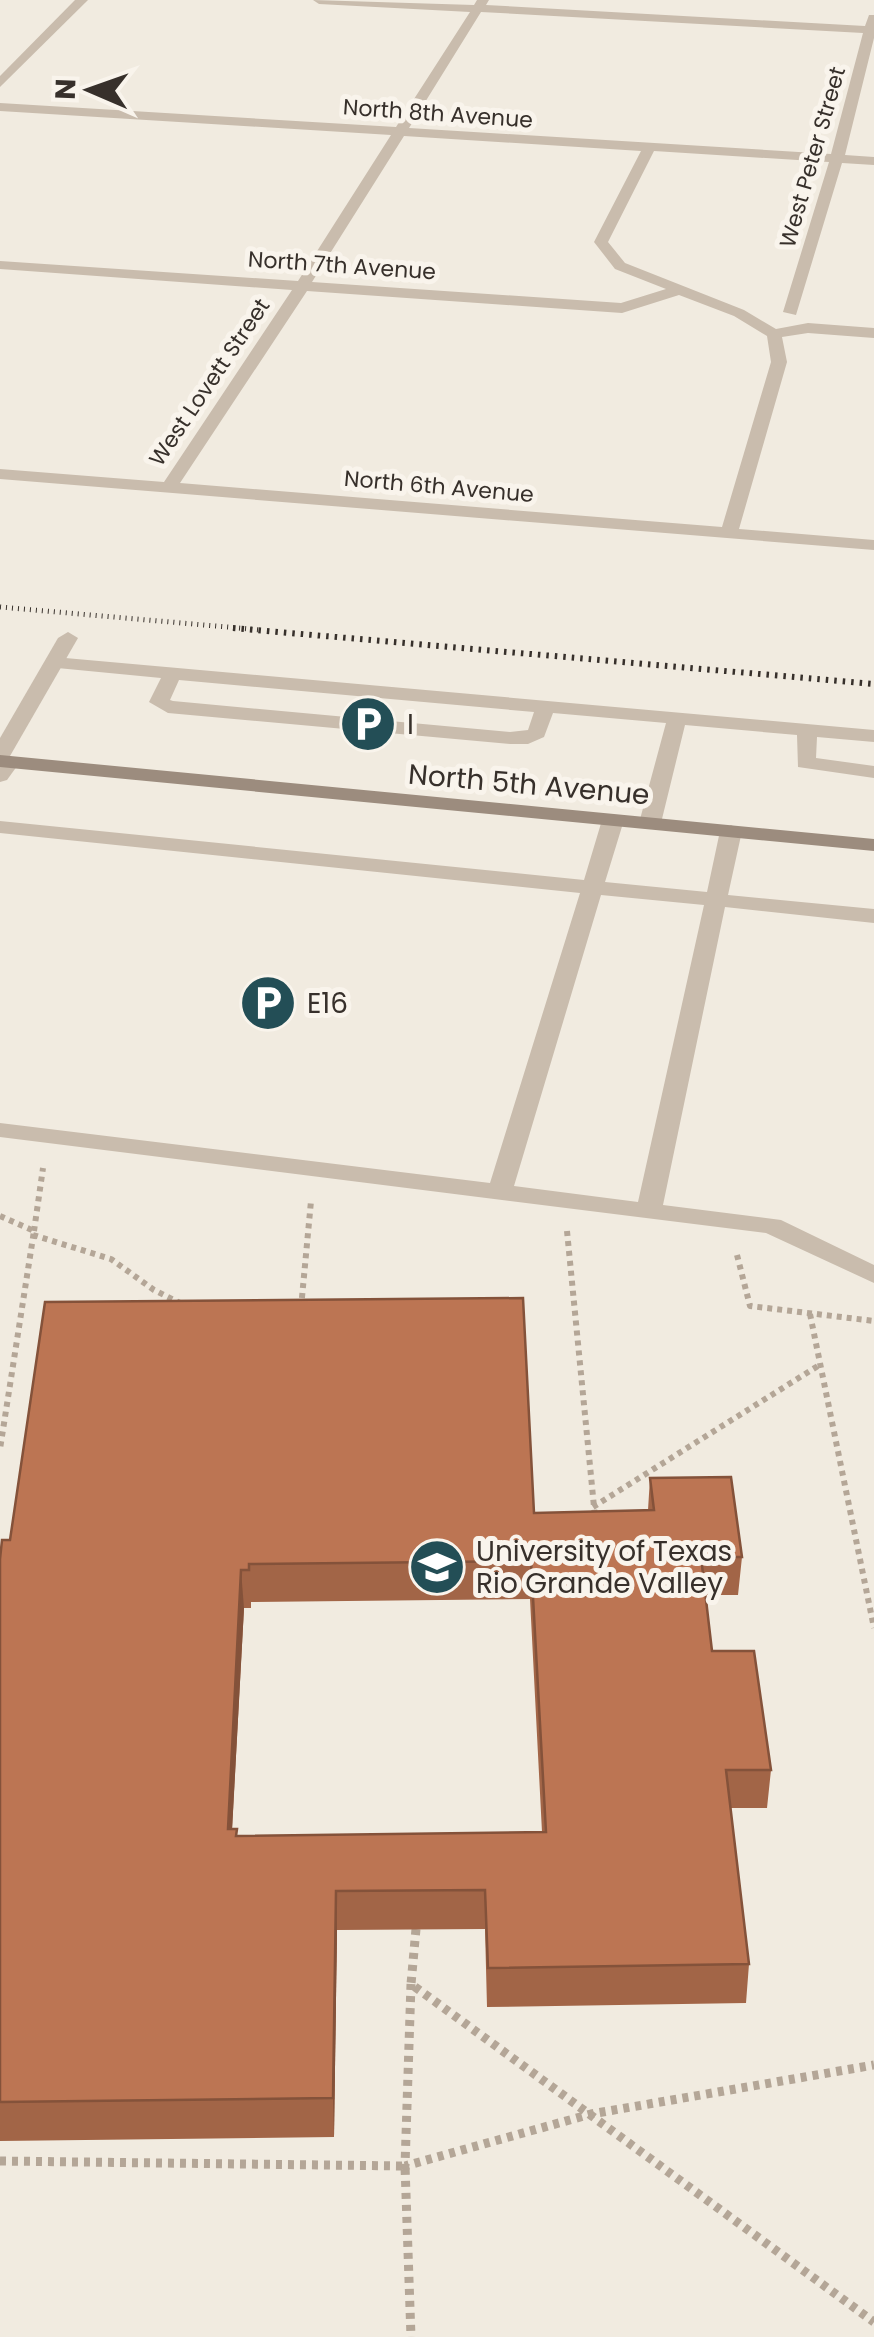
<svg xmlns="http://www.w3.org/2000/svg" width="874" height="2337" font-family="Poppins,sans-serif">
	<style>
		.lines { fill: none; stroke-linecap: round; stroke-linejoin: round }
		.path-far1 { stroke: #b4a697; stroke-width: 6; stroke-dasharray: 5 5; stroke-linecap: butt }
		.path { stroke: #b4a697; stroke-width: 9; stroke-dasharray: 6 6; stroke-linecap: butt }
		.lane { fill: #c9bcad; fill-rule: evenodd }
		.street { fill: #c9bcad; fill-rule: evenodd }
		.secondary { fill: #9c8c7e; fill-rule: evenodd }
		.rail-far1 { stroke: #37302b; stroke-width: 5; stroke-dasharray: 1 5; stroke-linecap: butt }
		.rail { stroke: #37302b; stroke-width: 6; stroke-dasharray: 2.5 6; stroke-linecap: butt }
		.wall { fill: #a26547; fill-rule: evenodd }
		.shaded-wall { fill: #84523a }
		.building { fill: #bc7553; stroke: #84523a; stroke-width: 2.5; fill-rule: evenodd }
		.labels { text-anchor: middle; stroke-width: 10; stroke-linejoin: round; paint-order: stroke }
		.far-street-label { font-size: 22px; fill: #37302b; stroke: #f9f4ec }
		.poi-label { font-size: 28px; fill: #37302b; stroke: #f9f4ec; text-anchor: start }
		.street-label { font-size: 28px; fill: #37302b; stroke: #f9f4ec }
	</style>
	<rect width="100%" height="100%" fill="#f1ebe0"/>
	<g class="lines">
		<g class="path-far1">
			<path d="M0 1216 34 1231 0 1449"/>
			<path d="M34 1231 43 1168"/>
			<path d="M567 1231 595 1517"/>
			<path d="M33 1235 111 1259 154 1290 180 1303"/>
			<path d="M737 1255 750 1306 874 1321"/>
			<path d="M301 1308 311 1201"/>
			<path d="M810 1314 874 1628"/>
			<path d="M593 1507 821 1364"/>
		</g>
		<g class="path">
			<path d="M416 1929 411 1984 874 2322"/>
			<path d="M411 1984 405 2166 591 2114 874 2065"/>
			<path d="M0 2161 405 2166 411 2337"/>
		</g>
		<g class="lane">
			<path d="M54 657 874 730V742L817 737 816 758 874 766V778L798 767 797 735 685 725 661 823 650 829 639 823 666 723 553 713 544 737 528 744H510L168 713 149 702 161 678 47 667V659ZM179 680 534 712 528 730 510 732 173 701 170 700Z"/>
			<path d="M10 756 20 762 7 780 0 782V762Z"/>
			<path d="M613 814 624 820 605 882 707 892 720 831 731 825 742 831 728 895 874 909V923L725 907 663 1205 781 1220 874 1265V1283L766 1233 0 1137V1123L490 1183 580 893 0 833V821L584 880 602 820ZM601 895 704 905 638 1202 514 1186Z"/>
		</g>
		<g class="street">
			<path d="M75 0H88L0 87V76Z"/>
			<path d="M313 0 474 5 477 0H489L486 5 865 26 869 15H874V38L845 155 874 157V165L842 163 796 315 783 312 829 162 654 151 608 242 625 263 744 310 776 329 808 323 874 328V338L808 333 782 337 787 362 739 529 874 540V550L0 479V469L164 482 292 290 0 269V261L298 281 391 135 0 111V103L396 127 470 12 319 4ZM481 12 863 33 831 154 409 128ZM404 136 641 151 594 242 615 269 666 289 621 303 312 282ZM307 291 622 313 679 295 734 316 767 336 771 362 722 527 180 483Z"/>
			<path d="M68 632 78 638 10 756 0 762V738L58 638Z"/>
		</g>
		<path class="secondary" d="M0 755 874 839V851L0 767Z"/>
		<path class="rail-far1" d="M0 607 261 630"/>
		<path class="rail" d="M233 628 874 684"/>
	</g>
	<path class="wall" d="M650 1478 742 1557 738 1595H705L712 1651 771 1770 767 1808H731L749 1964 746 2003 487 2007 485 1929 337 1930 334 2137 0 2141V1559L534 1513 648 1510ZM530 1599 542 1832 237 1836V1829H232L244 1608H251V1602Z"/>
	<g class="shaded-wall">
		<path d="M241 1570 244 1608 230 1868 228 1829Z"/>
		<path d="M336 1891 337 1930 334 2137 333 2098Z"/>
	</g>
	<path class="building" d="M523 1298 534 1513 654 1510 650 1478 731 1477 742 1557H701L712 1651H754L771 1770H726L749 1964 488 1968 485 1890 336 1891 333 2098 0 2102V1559L2 1540H10L45 1302ZM531 1561 546 1832 236 1836 237 1829H228L241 1570H249V1564Z"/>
	<defs>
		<g id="parking-disc" transform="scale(2.875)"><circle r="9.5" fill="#234e56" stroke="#f9f4ec"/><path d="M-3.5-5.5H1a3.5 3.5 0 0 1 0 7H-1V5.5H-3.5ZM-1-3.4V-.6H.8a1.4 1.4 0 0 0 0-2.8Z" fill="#fff"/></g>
		<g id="university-disc" transform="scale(2.875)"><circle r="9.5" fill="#234e56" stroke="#f9f4ec"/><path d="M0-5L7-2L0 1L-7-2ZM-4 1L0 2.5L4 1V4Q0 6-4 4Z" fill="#fff"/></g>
	</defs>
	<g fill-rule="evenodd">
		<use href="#parking-disc" x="368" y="724"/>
		<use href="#parking-disc" x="268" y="1003"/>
		<use href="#university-disc" x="437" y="1567"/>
	</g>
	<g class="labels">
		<g class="far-street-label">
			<text transform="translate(438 113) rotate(4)" y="8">North 8th Avenue</text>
			<text transform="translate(812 157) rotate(-74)" y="8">West Peter Street</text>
			<text transform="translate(342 265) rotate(4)" y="8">North 7th Avenue</text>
			<text transform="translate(209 382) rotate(-56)" y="8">West Lovett Street</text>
			<text transform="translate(439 486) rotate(5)" y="8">North 6th Avenue</text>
		</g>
		<g class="poi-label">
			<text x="407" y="734">I</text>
			<text x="307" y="1013">E16</text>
			<text x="476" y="1561">University of Texas<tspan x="476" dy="32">Rio Grande Valley</tspan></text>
		</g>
		<g class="street-label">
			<text transform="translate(529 784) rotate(5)" y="10">North 5th Avenue</text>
		</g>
	</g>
	<g transform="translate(90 90) rotate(272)" stroke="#f9f4ec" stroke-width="8" paint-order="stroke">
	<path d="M0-8L18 38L0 25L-18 38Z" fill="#37302b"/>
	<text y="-15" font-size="28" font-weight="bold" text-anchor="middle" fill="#37302b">N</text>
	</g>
</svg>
